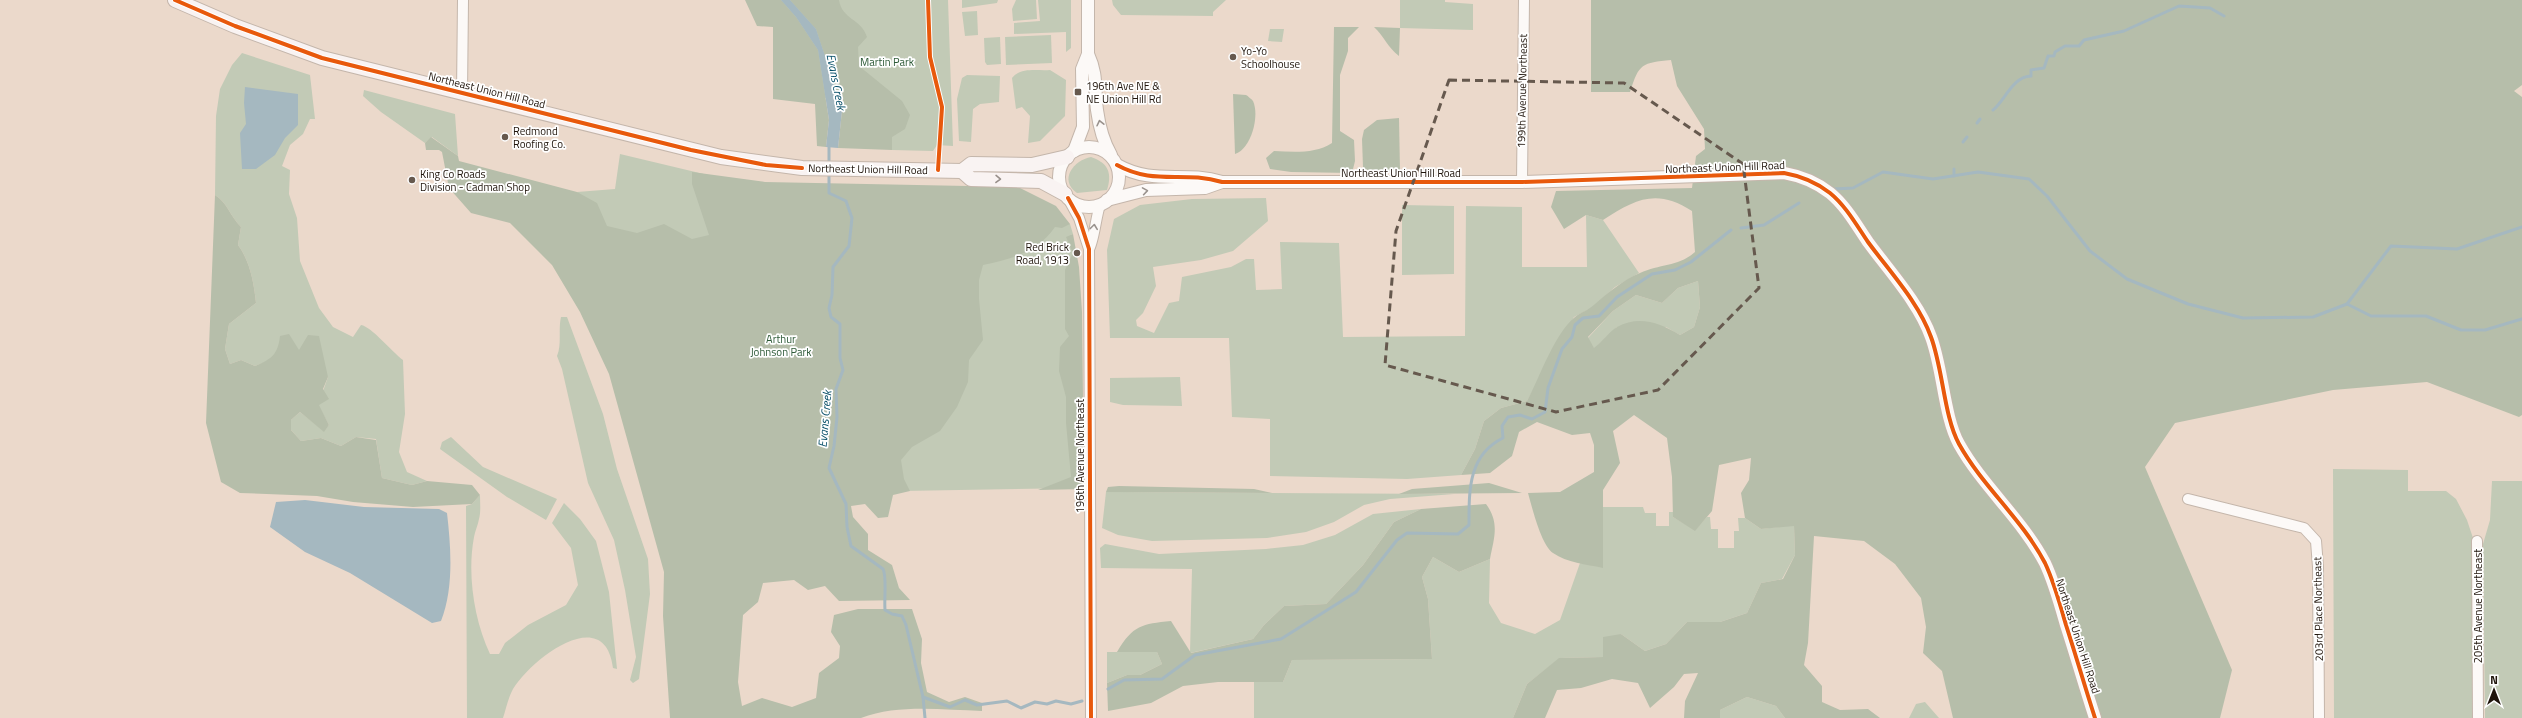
<svg xmlns="http://www.w3.org/2000/svg" width="2522" height="718" font-family="'Titillium Web',sans-serif">
	<style>
		.green { fill: #c2cab6 }
		.forest { fill: #b6beaa; fill-rule: evenodd }
		.water { fill: #a5b8c0 }
		.lines { fill: none; stroke-linecap: round; stroke-linejoin: round }
		.stream { stroke: #a5b8c0; stroke-width: 3 }
		.minor-casing { stroke: #c4b6ab; stroke-width: 12 }
		.tertiary-casing { stroke: #c4b6ab; stroke-width: 14 }
		.secondary-casing { stroke: #c4b6ab; stroke-width: 16 }
		.minor { stroke: #fcf9f7; stroke-width: 10 }
		.tertiary { stroke: #fcf9f7; stroke-width: 12 }
		.secondary { stroke: #f9f3f2; stroke-width: 14 }
		.cycleway-casing { stroke: #fff; stroke-width: 6 }
		.cycleway { stroke: #e8590c; stroke-width: 4 }
		.oneway { stroke: #99928d }
		.oneway2 { stroke: #978f8a }
		.marked { fill: none; stroke: #66594e; stroke-width: 3; stroke-dasharray: 8 5; stroke-linejoin: round }
		.poi-dot { fill: #66594e; stroke: #fff; stroke-width: 1.5 }
		.labels { text-anchor: middle; stroke-width: 3.5; stroke-linejoin: round; paint-order: stroke }
		.poi-label { font-size: 11px; fill: #1f140b; stroke: #fff; text-anchor: start }
		.park-label { font-size: 11px; fill: #2c5936; stroke: #fff }
		.street-label { font-size: 11px; fill: #1f140b; stroke: #fff }
		.water-label { font-size: 12px; font-style: italic; fill: #034c66; stroke: #fff }
	</style>
	<rect width="100%" height="100%" fill="#ebd9cb"/>
	<g class="green">
		<path d="M777 0H948L953 146 937 145 933 151 892 150V144L838 99 776 94Z"/>
		<path d="M962 0H998L997 3 962 8Z"/>
		<path d="M1016 0H1036L1037 19 1013 21 1012 9Z"/>
		<path d="M1038 0H1071V48L1066 52V32L1014 34V23L1040 21Z"/>
		<path d="M1112 0H1226L1213 12V16L1121 15 1113 5Z"/>
		<path d="M1400 0H1445V2L1473 4V30L1400 28Z"/>
		<path d="M977 11 978 35 965 36 962 12Z"/>
		<path d="M1270 29H1284L1282 42 1268 41Z"/>
		<path d="M1051 35 1052 63 1006 65 1005 37Z"/>
		<path d="M1000 37 1001 64 987 65 985 62 984 38Z"/>
		<path d="M242 53 310 75 315 119H310L303 134 290 145 282 166 290 170 289 194 297 218 300 261 319 308 333 327 353 337 361 325C372 327 391 351 403 360L405 414 399 452 407 472 427 481 412 485 382 478 376 439 356 437 341 446 321 438 301 441 291 430V420L300 412 324 431 329 425 318 405 328 377 299 350H278L271 360 255 366 241 360 230 364 225 349 229 324 256 303C254 283 250 261 238 245L241 227C230 216 227 202 215 195L216 116 220 89 232 65Z"/>
		<path d="M1050 70 1066 80 1065 116 1040 141 1028 143 1030 116 1022 107 1016 109 1012 78C1021 67 1036 71 1050 70Z"/>
		<path d="M967 75 1000 76 999 102 980 104 973 109 971 142 959 141 957 99 962 78Z"/>
		<path d="M364 90 455 114 458 156 432 137 425 143 381 112 363 96Z"/>
		<path d="M620 154 754 186 1070 224 1073 234 1071 235 1078 268 1079 488 842 492V545L577 192 615 189Z"/>
		<path d="M1091 157C1109 163 1112 174 1107 190L1077 193C1058 180 1074 160 1091 157Z"/>
		<path d="M1266 198 1268 221 1233 251 1201 260 1153 267 1156 286 1143 313 1136 320 1137 326 1154 333 1169 303 1179 301 1182 277 1231 267 1246 259H1254L1256 290 1282 289 1280 242 1339 243 1343 337 1465 336 1466 206 1522 207V267H1587L1586 215 1603 220 1639 273 1615 287 1593 307 1574 317 1527 401 1501 408 1484 421 1475 449 1461 475 1407 479 1270 476V419L1232 417 1229 338H1110L1107 250 1114 219 1140 205 1192 199Z"/>
		<path d="M1402 205 1454 206V274L1402 275Z"/>
		<path d="M1698 281 1700 307 1694 327 1680 335 1666 327H1617L1594 349 1588 338 1613 311 1636 295 1662 303 1678 288Z"/>
		<path d="M561 317H567L603 414 617 469 648 559 650 594 639 679 633 683 630 680 636 657 625 590 614 540 588 483 562 369 557 356C562 344 558 330 561 317Z"/>
		<path d="M1180 377 1182 406 1123 405 1110 402V378Z"/>
		<path d="M451 437 483 467 557 499 546 520 507 497 440 449 442 442Z"/>
		<path d="M2333 469 2408 470V491H2446L2456 499 2467 520 2474 541V718H2334Z"/>
		<path d="M2492 481H2522V718H2485L2483 544 2490 520Z"/>
		<path d="M1106 492H1124L1454 494 1390 499 1364 505 1334 522 1306 532 1267 538 1152 541 1118 535 1102 528Z"/>
		<path d="M480 495C480 503 481 512 479 519 478 525 475 531 474 537 467 574 474 620 490 654H499L505 643 528 625 566 605 578 585 571 548 552 523 564 503 580 519 596 541 609 592 617 669 613 668C605 602 531 659 513 689 508 698 506 709 503 718H467L466 506 472 504Z"/>
		<path d="M1603 507H1643L1645 513H1656V526H1669V512H1673V517L1695 530 1707 517H1710L1711 529H1718V548H1734V531H1739L1738 518H1745L1761 529 1794 525 1795 555 1782 579 1761 583 1747 613 1720 622H1687L1666 644 1645 651 1621 634 1603 657 1560 658 1527 684 1513 718H1254V682H1283L1292 660 1432 659 1428 599 1422 577 1433 557 1459 572 1490 559 1489 603 1501 623 1535 634 1560 620 1580 563 1603 567Z"/>
		<path d="M1421 509 1394 522 1363 565 1326 604 1284 606 1264 625 1253 639 1190 653 1192 569 1101 568 1100 548 1105 544 1159 554 1266 549 1303 545 1335 535 1373 514Z"/>
		<path d="M1107 652H1157L1162 664 1140 675H1127L1107 683Z"/>
		<path d="M1747 697 1776 706 1785 718H1720V710Z"/>
		<path d="M1925 702 1939 718H1909L1916 704Z"/>
	</g>
	<g class="forest">
		<path d="M745 0H781L796 17 818 50 829 120 826 147 817 146 815 104 773 99V27L757 26Z"/>
		<path d="M790 0H839C842 20 861 18 867 37L858 47 859 66 902 101 910 115 905 129 892 137V150L838 148 842 111 827 62 816 29Z"/>
		<path d="M1591 0H2522V85L2514 91 2522 97V415L2519 417 2427 382 2333 390 2175 423 2145 467 2232 670 2220 718H1953L1942 671 1923 653 1926 627 1921 598 1895 564 1864 541 1814 536 1808 643 1804 665 1822 686V702L1840 710 1868 709 1880 718H1785L1776 706 1747 697 1720 710V718H1684L1685 701 1698 673 1684 674 1674 687 1650 708 1638 683 1612 679 1581 688 1557 690 1545 718H1513L1527 684 1559 658 1603 657V637L1621 634 1645 651 1666 644 1687 622H1720L1747 613 1761 583 1783 579 1795 555 1794 526 1761 529 1745 518 1741 493 1749 480 1751 458 1719 465 1712 511 1695 531 1673 517 1672 477 1667 438 1634 415 1613 431 1620 463 1603 490V568C1586 564 1567 563 1553 553 1541 545 1532 507 1528 493L1560 492 1594 472V445L1590 433 1572 435 1537 422 1519 432 1512 456 1490 473 1461 475 1475 449 1484 421 1501 408 1527 401C1540 377 1554 334 1575 317 1581 312 1589 310 1595 304 1609 292 1623 280 1640 273 1660 264 1680 266 1695 252L1692 211C1657 188 1635 199 1603 220L1586 215 1564 229 1551 207 1556 191 1692 188 1696 156 1705 149 1704 129 1677 86 1671 60C1642 63 1639 63 1630 92H1591ZM1698 281 1700 307 1694 327 1680 335C1660 323 1639 315 1617 327 1609 332 1602 342 1594 348L1588 337 1613 311 1636 295 1662 303 1678 288Z"/>
		<path d="M1334 27H1359L1348 38V51L1340 75V131L1354 140 1355 161 1352 173 1291 172 1270 169 1266 158 1274 151C1294 152 1315 154 1332 143Z"/>
		<path d="M1374 27 1400 28 1399 56C1388 48 1384 36 1374 27Z"/>
		<path d="M1233 94 1246 95C1248 96 1251 99 1253 101 1260 116 1251 149 1235 154Z"/>
		<path d="M1399 118 1400 171 1369 172 1363 167 1362 139 1364 130 1377 120Z"/>
		<path d="M431 137 458 156 459 161 577 192 597 203 607 226 637 233 664 224 692 239 709 235 692 184V172L765 182 1018 187 1056 206 1070 224 1062 228 1055 227C1037 253 1013 258 983 265L979 280V299L983 340 969 360 968 382 957 407 940 431 912 447 901 460 904 479 910 491 893 495 888 517 878 518 865 504 851 506 853 517 868 534V550L892 565 899 588 910 600 839 601 825 586 808 590 794 580 763 583 758 602 743 615 738 682 742 706 762 698 792 707 816 698 819 673 839 658 840 646 831 632 834 615 858 609H912L922 639 921 663 927 692 949 702 965 697 982 703V711C942 710 898 704 861 718H670L663 616 664 572 609 374 580 312 552 265 510 223 471 213 449 188 442 152 439 150H426L425 143Z"/>
		<path d="M215 195C227 202 230 216 241 227L238 245C250 261 254 283 256 303L229 324 225 349 230 364 241 360 255 366C272 359 278 354 280 336L289 334 299 350 308 335 319 336 328 377 323 389 329 399 319 405 329 425 324 432 300 412 291 420V430L301 441 321 438 341 446 356 437 376 440 382 478 412 485 427 481 472 485 480 495 472 504 413 507 353 502 317 496 240 493 221 482 206 423Z"/>
		<path d="M1073 234 1079 267 1082 312 1084 489 1038 490 1071 477 1066 423V397L1059 371 1060 347 1069 336 1065 329V270L1073 253 1066 237Z"/>
		<path d="M1489 483 1522 493 1399 494 1412 489Z"/>
		<path d="M1119 486 1254 489 1272 493 1106 492 1108 487Z"/>
		<path d="M1486 504C1500 523 1494 538 1490 559L1459 572 1433 557 1422 577 1428 599 1432 659 1292 660 1283 682H1218L1183 686 1151 703 1108 711 1107 683 1127 675H1140L1162 664 1157 652H1117C1133 625 1142 624 1171 621L1191 653 1253 639 1264 625 1284 606 1326 604 1363 565 1394 522 1421 509Z"/>
	</g>
	<g class="water">
		<path d="M781 0H790L816 29 827 62 842 111 838 148 826 147 829 120 818 50 796 17Z"/>
		<path d="M245 87 298 94V125L285 138 275 155 256 169H242L240 133 246 124 244 103Z"/>
		<path d="M305 500 364 507 439 509 447 513C451 548 454 588 441 621L432 623 350 573 305 552 270 527 276 502Z"/>
	</g>
	<g class="lines">
		<g class="stream">
			<path d="M1993 110C2004 102 2013 76 2031 76V70L2044 68 2048 56H2054L2055 52 2065 46H2079L2084 40 2124 31 2179 6 2210 8 2224 16"/>
			<path d="M1977 123 1980 119"/>
			<path d="M1963 142 1967 137"/>
			<path d="M829 144V164"/>
			<path d="M829 172V193L846 201 852 218 849 246 833 267 832 295 829 308 831 317 840 324V358L843 370 836 389 837 417 834 446 829 468 846 504 847 527 851 546 883 569C887 576 884 599 885 610L892 614 902 616 906 625 923 697 925 718"/>
			<path d="M1954 176V169"/>
			<path d="M1834 189 1853 188 1883 172 1933 179 1978 172 2029 179 2047 196 2090 251 2127 279 2188 304 2243 318 2313 317 2347 304 2391 246 2457 249 2522 227"/>
			<path d="M1741 228 1764 225 1799 203"/>
			<path d="M2347 304 2371 316H2426L2461 330H2485L2522 319"/>
			<path d="M1108 689 1124 680 1162 679 1195 655 1281 639 1356 592 1397 540 1407 533 1458 534 1469 525C1469 491 1468 455 1503 438L1502 426 1508 417 1520 415 1532 419 1545 412 1548 388 1562 349 1572 337 1575 325 1583 318 1599 316 1617 297 1652 274 1675 270 1691 262 1731 230"/>
			<path d="M923 697 950 707 965 700 977 705 1007 701 1021 708 1035 702 1047 704 1056 701 1071 704 1082 701"/>
		</g>
		<g class="minor-casing">
			<g id="minor">
				<path d="M462 94 463 0"/>
				<path d="M1522 182 1524 0"/>
				<path d="M1068 198 1079 218 1089 249 1091 718"/>
				<path d="M1089 249C1094 241 1096 216 1100 205"/>
				<path d="M2188 499 2304 528 2316 541 2318 567 2319 718"/>
				<path d="M2477 541 2478 718"/>
			</g>
		</g>
		<g class="tertiary-casing">
			<g id="tertiary">
				<path d="M1088 54C1098 76 1094 87 1097 110 1099 125 1103 141 1111 155"/>
				<circle cx="1089" cy="177" r="30"/>
				<path d="M1074 151 1083 127 1082 69 1088 54V0"/>
				<path d="M1117 165C1155 186 1183 170 1222 182H1522L1784 173C1801 176 1816 182 1830 193 1846 206 1857 226 1868 242 1890 272 1919 303 1931 337 1943 369 1944 417 1959 444 1983 487 2022 519 2045 563 2054 582 2060 604 2066 625 2076 656 2085 687 2095 718"/>
				<path d="M1107 200 1146 190 1205 188 1222 182"/>
			</g>
		</g>
		<g class="secondary-casing">
			<g id="secondary">
				<path d="M175 0 235 26 322 58 721 157 802 168 962 171 971 164 1032 165 1067 157"/>
				<path d="M962 171 971 179 1041 181 1065 194"/>
			</g>
		</g>
		<use href="#minor" class="minor"/>
		<use href="#tertiary" class="tertiary"/>
		<use href="#secondary" class="secondary"/>
		<g class="cycleway-casing">
			<g id="cycleway">
				<path d="M175 0 235 26 322 58 691 150 766 165 802 168"/>
				<path d="M928 0 930 57 942 107 938 170"/>
				<path d="M1117 165C1155 186 1183 170 1222 182H1522L1784 173C1801 176 1816 182 1830 193 1846 206 1857 226 1868 242 1890 272 1919 303 1931 337 1943 369 1944 417 1959 444 1983 487 2022 519 2045 563 2054 582 2060 604 2066 625 2076 656 2085 687 2095 718"/>
				<path d="M1068 198 1079 218 1089 249 1091 718"/>
			</g>
		</g>
		<use href="#cycleway" class="cycleway"/>
	</g>
	<defs><path id="oneway-chevron" d="M-2-3.5L2.5 0L-2 3.5" fill="none" stroke-width="1.6" stroke-linecap="round" stroke-linejoin="round"/></defs>
	<g class="oneway">
		<use href="#oneway-chevron" transform="translate(1100 123) rotate(-103)"/>
		<use href="#oneway-chevron" transform="translate(1145 191) rotate(-9)"/>
		<use href="#oneway-chevron" transform="translate(1094 227) rotate(-83)"/>
	</g>
	<use class="oneway2" href="#oneway-chevron" transform="translate(998 179) rotate(1)"/>
	<path class="marked" d="M1449 80 1624 83 1743 164 1759 288 1658 390 1556 412 1385 365 1396 231Z"/>
	<g class="poi-dot">
		<circle cx="1233" cy="57" r="4"/>
		<rect x="1074" y="88" width="8" height="8" rx="2"/>
		<circle cx="505" cy="137" r="4"/>
		<circle cx="412" cy="180" r="4"/>
		<circle cx="1077" cy="253" r="4"/>
	</g>
	<g class="labels">
		<g class="poi-label">
			<text x="1241" y="55">Yo-Yo<tspan x="1241" dy="13">Schoolhouse</tspan></text>
			<text x="1086" y="90">196th Ave NE &amp;<tspan x="1086" dy="13">NE Union Hill Rd</tspan></text>
			<text x="513" y="135">Redmond<tspan x="513" dy="13">Roofing Co.</tspan></text>
			<text x="420" y="178">King Co Roads<tspan x="420" dy="13">Division - Cadman Shop</tspan></text>
			<text x="1069" y="251" text-anchor="end">Red Brick<tspan x="1069" dy="13">Road, 1913</tspan></text>
		</g>
		<g class="park-label">
			<text x="887" y="66">Martin Park</text>
			<text x="781" y="343">Arthur<tspan x="781" dy="13">Johnson Park</tspan></text>
		</g>
		<g class="street-label">
			<text transform="translate(487 90) rotate(14)" y="4">Northeast Union Hill Road</text>
			<text transform="translate(1522 91) rotate(-89)" y="4">199th Avenue Northeast</text>
			<text transform="translate(1725 167) rotate(-2)" y="4">Northeast Union Hill Road</text>
			<text transform="translate(868 169) rotate(1)" y="4">Northeast Union Hill Road</text>
			<text x="1401" y="177">Northeast Union Hill Road</text>
			<text transform="translate(1080 456) rotate(-90)" y="4">196th Avenue Northeast</text>
			<text transform="translate(2478 606) rotate(-90)" y="4">205th Avenue Northeast</text>
			<text transform="translate(2318 609) rotate(-91)" y="4">203rd Place Northeast</text>
			<text transform="translate(2078 636) rotate(72)" y="4">Northeast Union Hill Road</text>
		</g>
		<g class="water-label">
			<text transform="translate(836 82) rotate(79)" y="4">Evans Creek</text>
			<text transform="translate(825 419) rotate(-85)" y="4">Evans Creek</text>
		</g>
	</g>
	<g transform="translate(2494 690)" stroke="#ffffff" stroke-width="3" paint-order="stroke">
	<path d="M0-3L7 15L0 10L-7 15Z" fill="#1f140b"/>
	<text y="-6" font-size="11" font-weight="bold" text-anchor="middle" fill="#1f140b">N</text>
	</g>
</svg>
